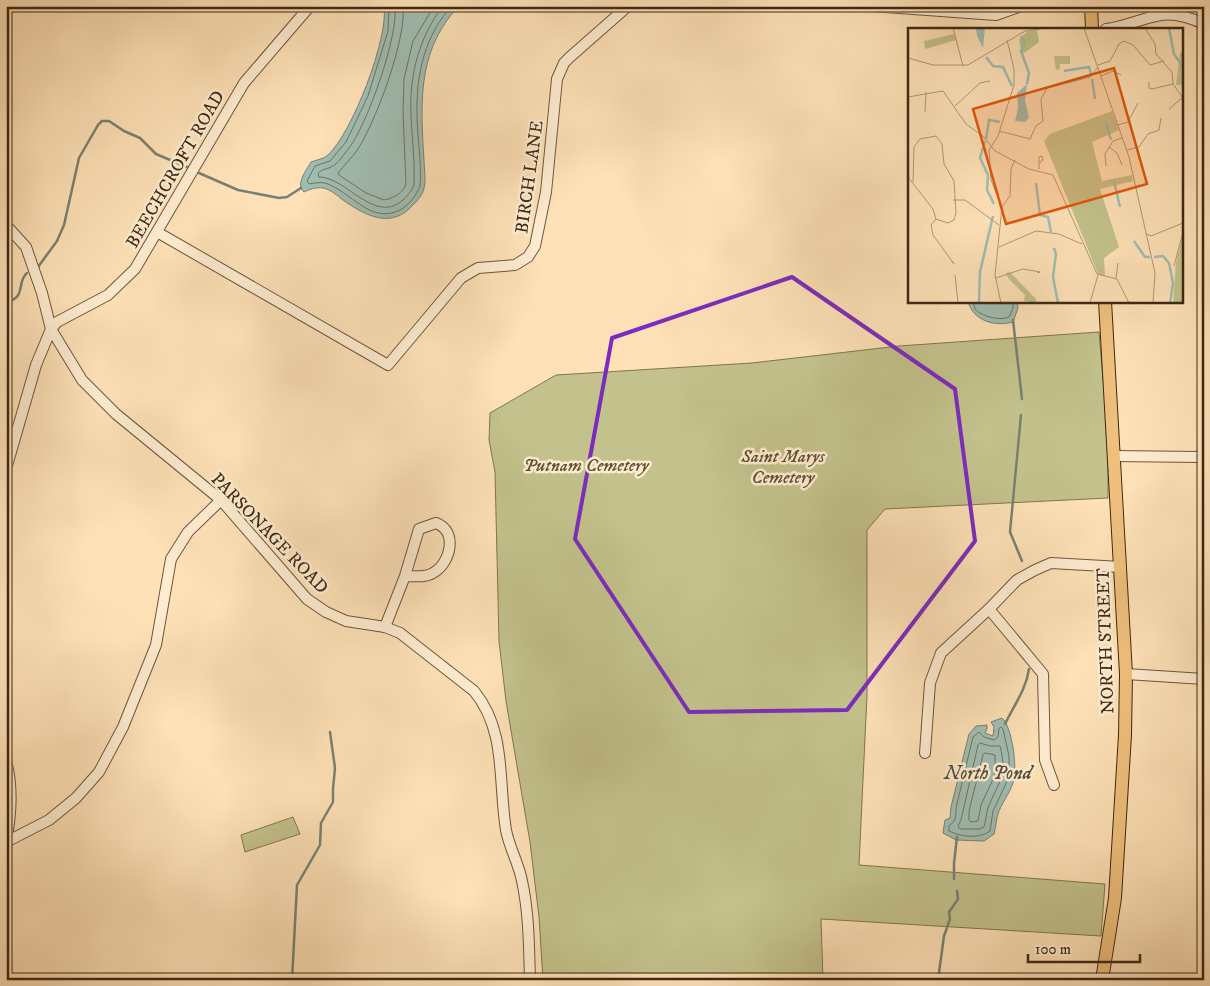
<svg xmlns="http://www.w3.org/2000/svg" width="1210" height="986" font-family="'IM FELL DW Pica',serif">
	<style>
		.green { fill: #c3c28c; stroke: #817550 }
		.water { fill: #a0bdb2; stroke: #798172 }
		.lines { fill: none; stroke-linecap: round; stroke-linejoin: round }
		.shore { stroke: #707262; stroke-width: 1 }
		.stream { stroke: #798172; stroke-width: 2.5 }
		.minor-casing { stroke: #6f563c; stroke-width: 12 }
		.major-casing { stroke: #3f2813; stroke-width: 14 }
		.minor { stroke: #feecd0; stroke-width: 10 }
		.major { stroke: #efc07c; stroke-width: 12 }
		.marked { fill: none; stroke: #7b2cbf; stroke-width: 4; stroke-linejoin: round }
		.labels { text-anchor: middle; stroke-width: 5; stroke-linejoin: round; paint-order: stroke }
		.street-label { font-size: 18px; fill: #3f2813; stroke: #feecd0 }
		.park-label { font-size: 18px; font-style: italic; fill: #604e31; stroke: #feecd0 }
		.water-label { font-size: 19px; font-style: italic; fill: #574d3b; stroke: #feecd0 }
		.inset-river { fill: none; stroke: #a0bdb2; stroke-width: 2.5 }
		.inset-road { fill: none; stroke: #b29775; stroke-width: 1 }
		.view { fill: #e0570c; fill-opacity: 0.15; stroke: #e0570c; stroke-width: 2.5 }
		.inset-edge { fill: none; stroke: #3f2813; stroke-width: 2.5 }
	</style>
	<rect width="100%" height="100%" fill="#fee1b7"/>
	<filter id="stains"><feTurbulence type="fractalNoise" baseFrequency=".004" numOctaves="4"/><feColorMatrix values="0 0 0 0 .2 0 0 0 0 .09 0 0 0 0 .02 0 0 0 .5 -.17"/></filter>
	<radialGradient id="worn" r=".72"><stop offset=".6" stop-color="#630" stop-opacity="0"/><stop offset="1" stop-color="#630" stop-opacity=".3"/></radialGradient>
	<g class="green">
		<path d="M1099 332 1108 438V498L885 509 867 530V696L859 865 1105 884 1101 936 821 919 823 980H543L539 917 530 842 506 701 499 641 495 472 489 440 490 413 556 375 752 363 899 346Z"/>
		<path d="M293 817 300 834 245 852 241 835Z"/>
	</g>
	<g class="water">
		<path d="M384 6H459C412 55 422 116 425 178 425 193 421 197 410 208 389 229 363 214 343 200 338 196 330 189 323 188 317 187 310 189 304 192 295 184 306 171 311 162 316 160 324 159 328 155 352 133 389 38 384 6Z"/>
		<path d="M968 301H1017L1018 308 1013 322C995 327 973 321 968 301Z"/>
		<path d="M1002 718C1012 726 1017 767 1014 779 1012 790 1003 801 999 811 996 818 996 827 994 834L984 841 956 840 943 833 945 820 950 818 951 807 969 734 976 726 987 725V729L985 733 993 736 994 727 991 722Z"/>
	</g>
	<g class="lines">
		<g class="shore">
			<path d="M389 6 388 31 368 96 346 142 330 161 315 166 307 181 309 184C314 183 320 182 325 183 351 191 370 225 400 210 409 205 416 196 420 186 422 162 417 137 417 113 416 75 425 34 452 6"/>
			<path d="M395 6C399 35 367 125 349 148 344 154 338 164 331 167 325 170 321 169 318 174L319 177C346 177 374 224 402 201 407 196 411 192 414 185 415 162 412 138 411 115 409 76 419 37 443 6"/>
			<path d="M403 6C407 38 376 121 358 149 352 158 344 165 338 173L339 175 366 193 384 200C394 198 403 193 406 184L403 112 404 79 413 41 434 6"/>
			<path d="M973 301C973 302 975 308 975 309 982 317 1001 321 1009 317L1013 308V301"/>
			<path d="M1001 727 1003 729 1009 756V777L993 811 990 831C979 839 961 837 949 831 948 823 953 825 955 819 956 816 956 811 956 808L973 737 979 732 984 737 994 740 998 737 999 729Z"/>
			<path d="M980 743 990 746H1000C1008 777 998 782 988 808 986 814 986 821 984 827L980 829H960L958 826 961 820 978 745Z"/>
			<path d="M985 753 995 755V775L981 805 978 821 971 822 969 820V811L983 755Z"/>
		</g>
		<g class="stream">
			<path d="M199 173 238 190 279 198 287 197 301 188"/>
			<path d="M38 267 57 241 64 225 79 158 98 125 102 121H109L124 131 140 138 156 154 189 168"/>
			<path d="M6 302C27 298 16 282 27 273"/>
			<path d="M1013 320 1022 399"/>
			<path d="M1021 415 1010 532 1022 561"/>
			<path d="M1005 724C1014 705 1026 690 1029 669"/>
			<path d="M954 879V863L957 837"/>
			<path d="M292 980 297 885 320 845 321 823 333 802V789L335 768 330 732"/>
			<path d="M938 980 944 936 950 919 949 912 958 899 957 891"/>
		</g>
		<g class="minor-casing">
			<g id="minor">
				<path d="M872 6 996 15 1021 6"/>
				<path d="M1106 29C1125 27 1142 18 1161 15 1176 13 1191 18 1204 24"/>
				<path d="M6 225 26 247 42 293 51 329 82 380 116 414 221 500 307 599 326 612 346 621 385 627 400 633 474 691C507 731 498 782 506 830 509 847 519 864 522 881 529 913 529 947 530 980"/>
				<path d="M157 232 388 365 461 278 478 268 515 265 528 257 535 246 546 192 557 79 564 63 570 57 628 6"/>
				<path d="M1113 456 1199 457 1204 453"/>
				<path d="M6 469 36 365 51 329 57 322 108 295 135 269 244 83 310 6"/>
				<path d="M989 609 1043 674 1045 760 1054 785"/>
				<path d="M385 627 405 576 419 529 436 523C458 531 451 563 433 573 425 578 414 576 405 576"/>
				<path d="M1126 674 1204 679"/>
				<path d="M925 753 930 683 941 653 989 609 1017 580 1035 570 1051 563 1121 567"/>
				<path d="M6 761C13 786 11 816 6 842"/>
				<path d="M6 842 49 820 76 798 99 772 123 727 156 645 171 559 188 532 221 500"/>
			</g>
		</g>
		<g class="major-casing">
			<g id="major">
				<path d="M1091 6 1092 29"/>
				<path d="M1102 980 1115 898 1125 735 1126 674 1105 301"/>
			</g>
		</g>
		<use href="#minor" class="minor"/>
		<use href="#major" class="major"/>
	</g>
	<path class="marked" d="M792 277 955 389 975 541 847 710 689 712 575 539 612 338Z"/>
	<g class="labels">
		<g class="street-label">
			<text transform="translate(175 169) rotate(-60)" y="6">BEECHCROFT ROAD</text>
			<text transform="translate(529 177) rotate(-82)" y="6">BIRCH LANE</text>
			<text transform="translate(270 533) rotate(46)" y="6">PARSONAGE ROAD</text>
			<text transform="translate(1105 641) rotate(-92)" y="6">NORTH STREET</text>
		</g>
		<g class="park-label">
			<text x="783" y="462">Saint Marys<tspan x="783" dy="21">Cemetery</tspan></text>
			<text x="586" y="471">Putnam Cemetery</text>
		</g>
		<g class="water-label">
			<text x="988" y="779">North Pond</text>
		</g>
	</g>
	<g transform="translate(908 28)">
		<rect width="275" height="275" fill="#fee1b7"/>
		<path d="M129 2 131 14 116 25 113 23 111 11 120 3ZM46 6 48 12 17 21 16 13ZM275 24V57H268L272 25ZM146 28H162V36H152V41L148 42ZM204 83 211 102 184 114 194 153 224 147 225 153 192 161 211 219 196 230 197 248 190 246 136 113 142 106ZM275 206V275H265L268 234ZM102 244 128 271V275L116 273 117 267 100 250 98 245Z" fill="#c3c28c"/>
		<path d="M68 0H77L75 20 69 8ZM119 56 117 72 121 90 117 94 107 93 110 80 109 65Z" fill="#a0bdb2"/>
		<path class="inset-river" d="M261 0 266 26 275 39M113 8 117 15 113 23 121 45 119 56M78 29 85 38 95 39 104 58M156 43 181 39 183 46M184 51 187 71M198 95 203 112M78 111 81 92 92 94M77 113 72 130 80 147 79 162 86 176M206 153 212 179M128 155 132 187 140 189 143 204M226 213 237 229H242M146 220 148 226 145 249 150 275M246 229 255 228 261 235 265 255 262 275M71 275 72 244 85 188"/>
		<path class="inset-road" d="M45 0 55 38M176 0 221 129 247 245 245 275M237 0 247 16 248 26 264 44 265 56 275 70M0 30 25 37H60L117 3 139 0M190 37 202 33 211 16 216 13 225 17 242 37 256 33M193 48 205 43 213 47M241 54V60L244 61 265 56M0 69 35 63 58 96 76 109 87 123 121 141 145 147 189 246 209 251 221 275M47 78 72 55 82 53M261 81 275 69M17 84 18 64M210 97 220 94 230 75M91 103 122 111 128 98 135 93 133 71 139 60 182 49 190 39M201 119 209 125 214 137M219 122 231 119 240 106 251 102 253 90M198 138 197 126 205 113 214 110M131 141V129L134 128 135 132 131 135M0 149 25 181 28 191 23 197 25 207 46 236 44 233M5 154 6 119 12 111 28 108 34 116 36 136 46 153 48 185 46 192 40 195 28 191M45 172H57L91 197M94 179 102 168 103 141 107 132M238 206 243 208 275 195M91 219 128 203 151 206 174 216M266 238 275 204M47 247 50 275M88 250 115 241 132 244 129 245M208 250 210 235M93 275 87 247 94 179 83 152 81 122 90 108 106 57V41L99 12M182 275 190 247"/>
		<path class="view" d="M206 40 239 156 98 196 65 81Z"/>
		<rect width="275" height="275" class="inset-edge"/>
	</g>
	<rect width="1210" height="986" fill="none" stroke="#fee1b7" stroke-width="25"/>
	<rect x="8" y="8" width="1195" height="971" fill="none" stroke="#3f2813" stroke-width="2.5"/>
	<rect x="12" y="12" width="1185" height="961" fill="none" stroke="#3f2813"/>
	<path d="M1028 954v8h112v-8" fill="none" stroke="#3f2813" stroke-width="2.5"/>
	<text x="1035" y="954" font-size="15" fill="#3f2813" stroke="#feecd0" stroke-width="4" paint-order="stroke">100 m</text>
	<rect width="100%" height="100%" filter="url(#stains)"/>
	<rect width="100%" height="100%" fill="url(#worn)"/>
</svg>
